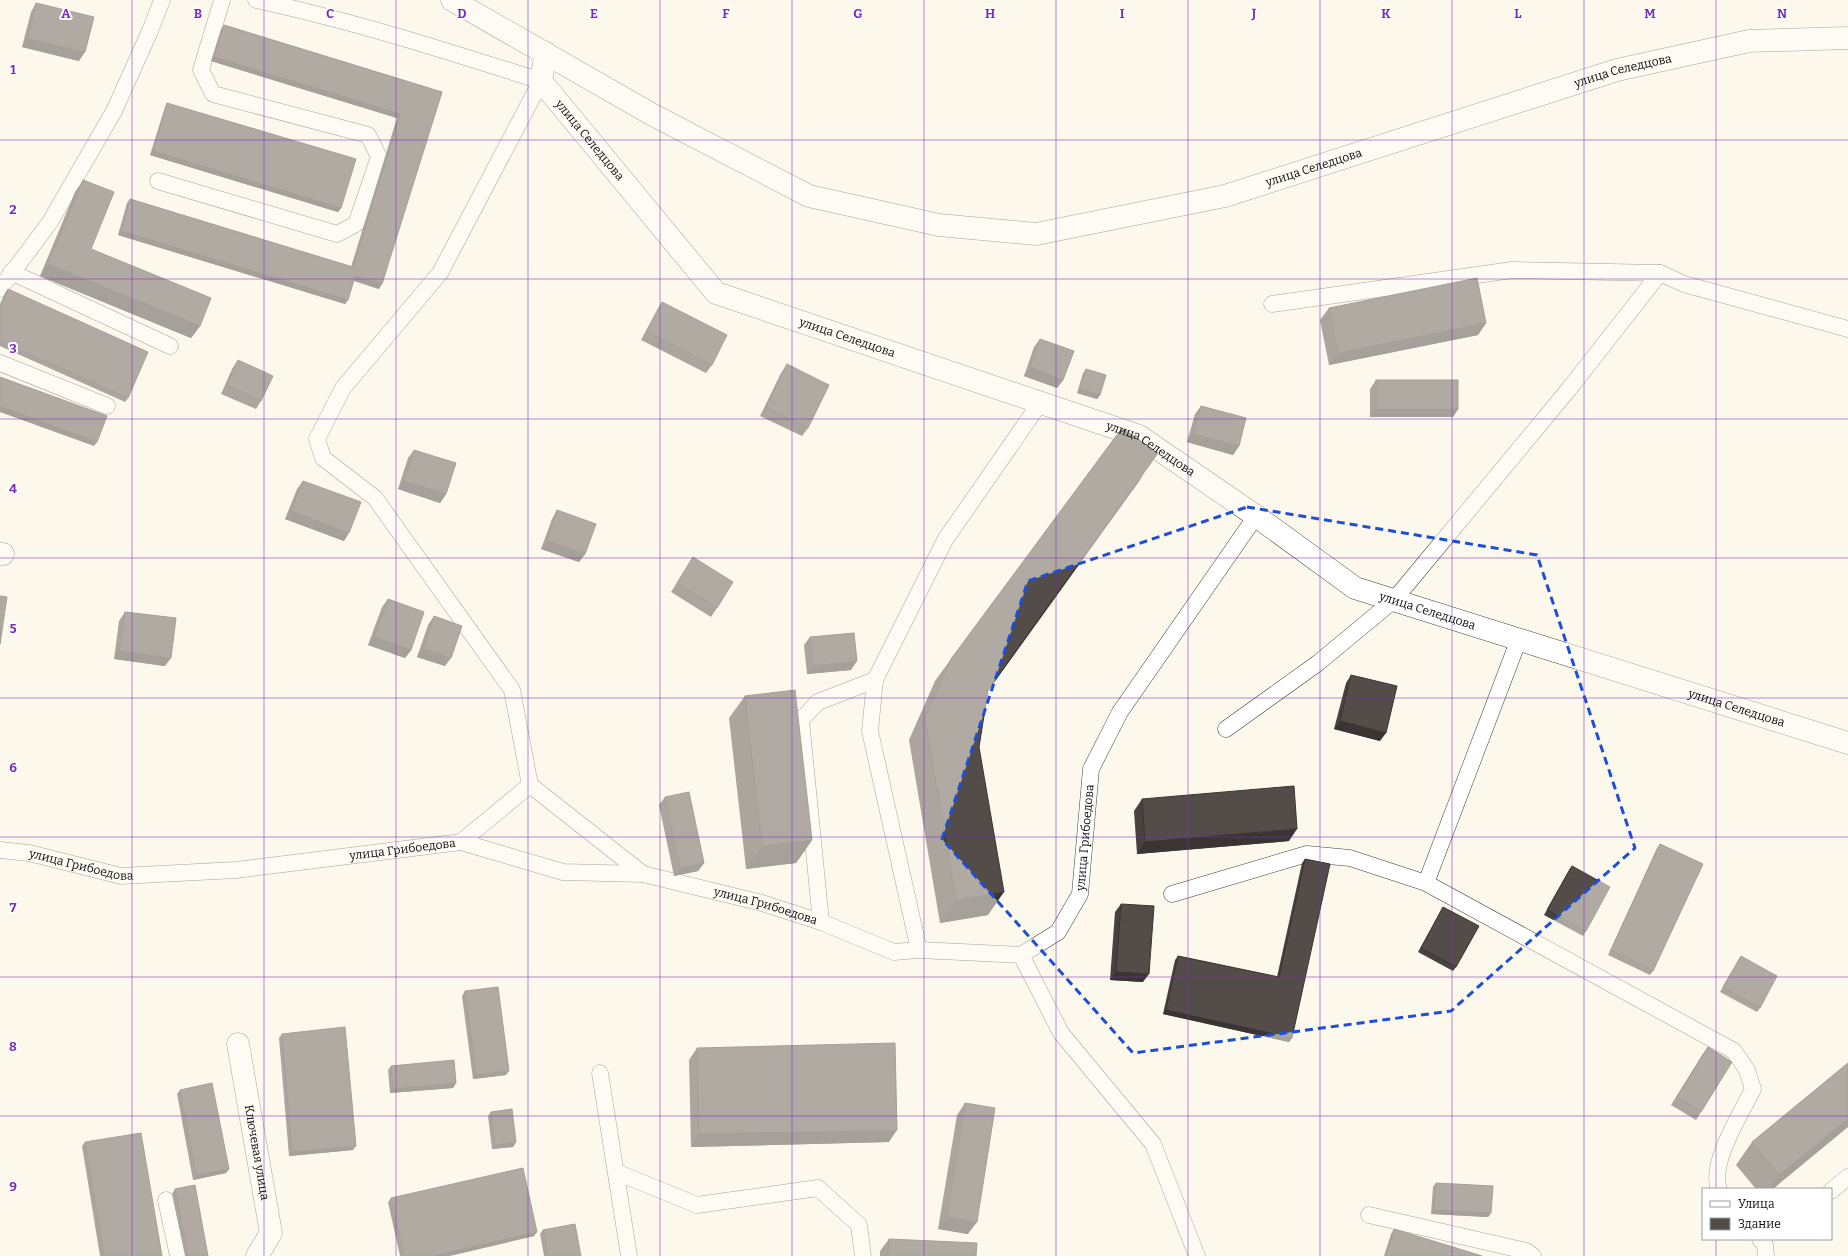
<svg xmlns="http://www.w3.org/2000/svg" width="1848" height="1256" font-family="Bitter,serif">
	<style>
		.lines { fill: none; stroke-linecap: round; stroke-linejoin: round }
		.service-casing { stroke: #3f3f3f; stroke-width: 17 }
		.minor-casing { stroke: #3f3f3f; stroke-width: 23 }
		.tertiary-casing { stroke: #3f3f3f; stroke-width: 23 }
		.service { stroke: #fff; stroke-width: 16 }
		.minor { stroke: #fff; stroke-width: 22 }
		.tertiary { stroke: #fff; stroke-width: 22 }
		.wall { fill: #47413f }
		.shaded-wall { fill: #3a3533 }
		.building { fill: #534c49; stroke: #3a3533 }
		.marked { fill: none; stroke: #1d4ed8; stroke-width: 3; stroke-dasharray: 8 5; stroke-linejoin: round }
		.grid { fill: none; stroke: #7b2cbf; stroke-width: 1; stroke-opacity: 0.55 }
		.labels { text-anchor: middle; stroke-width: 4; stroke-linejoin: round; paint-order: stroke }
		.street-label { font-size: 12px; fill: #0c0c0c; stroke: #fff }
		.grid-label { font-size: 13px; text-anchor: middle; font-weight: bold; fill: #7b2cbf; stroke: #fff; stroke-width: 4; stroke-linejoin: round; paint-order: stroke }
	</style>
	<rect width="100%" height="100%" fill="#fdf8ec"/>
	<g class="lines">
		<g class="service-casing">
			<g id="service">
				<path d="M256 0C353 21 447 51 541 81L440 273 343 388 317 439 323 458 375 498 512 690 530 785 643 874"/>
				<path d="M158 181 337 234 356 224 379 157 368 135 213 94 201 70 222 0"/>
				<path d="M11 272 170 346"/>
				<path d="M0 289 50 222 114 111 150 31 162 0"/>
				<path d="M1272 304 1512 270 1660 273 1684 284 1848 329"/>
				<path d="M0 363 107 406"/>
				<path d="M1519 639 1426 883 1734 1051 1747 1070 1753 1089C1741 1114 1709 1163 1719 1189"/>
				<path d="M1226 729 1318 663 1394 600 1569 389 1660 273"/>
				<path d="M461 842 530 785"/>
				<path id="s1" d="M0 850 29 853 121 876 236 870 461 842 563 872 643 874 762 903 821 922 894 952 919 950 1021 955 1058 932 1080 894 1091 769 1120 712 1256 516"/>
				<path d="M1172 894 1307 854 1350 858 1426 883"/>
				<path d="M821 922 801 720 818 702 875 680"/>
				<path d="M919 950 870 731 875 680 945 540 1040 403"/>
				<path d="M1021 955 1061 1033 1153 1144 1197 1256"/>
				<path d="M600 1073 629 1256"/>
				<path d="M616 1172 697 1205 818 1188 859 1225 863 1256"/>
				<path d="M1831 1191 1848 1177"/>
				<path d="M166 1200 178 1256"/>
				<path d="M1369 1215 1526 1251 1533 1256"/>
				<path d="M1760 1239 1765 1245 1766 1256"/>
			</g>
		</g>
		<g class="minor-casing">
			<g id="minor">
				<path id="s2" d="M546 53 541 81 716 293 1139 436 1256 516 1355 588 1848 743"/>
				<path d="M0 554H3"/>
				<path id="s3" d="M238 1044 271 1233 257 1256"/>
			</g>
		</g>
		<g class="tertiary-casing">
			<g id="tertiary">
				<path id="s4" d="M452 0 653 115 809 196 939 225 1036 234 1225 196 1617 70 1749 41 1848 38"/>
			</g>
		</g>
		<use href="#service" class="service"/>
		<use href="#minor" class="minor"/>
		<use href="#tertiary" class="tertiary"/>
	</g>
	<g class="wall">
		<path d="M36 3 79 61 22 47 31 12Z"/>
		<path d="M224 25 442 92 379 289 354 281 348 300 345 304 118 235 127 203 130 199 351 267 397 118 211 61 221 29Z"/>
		<path d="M167 103 341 208 338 212 150 155 165 107Z"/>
		<path d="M83 180 91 249 200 326 191 338 40 276 75 192Z"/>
		<path d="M8 289 128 398 125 402 0 346V304L5 293Z"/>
		<path d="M662 302 712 365 706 373 641 340 657 310Z"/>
		<path d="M1329 308 1486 323 1478 335 1329 365 1320 320Z"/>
		<path d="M1040 339 1063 380 1057 388 1024 376 1034 347Z"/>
		<path d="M238 360 261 401 256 409 221 394 232 369Z"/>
		<path d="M787 364 808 428 802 436 760 416 781 373Z"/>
		<path d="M1086 369 1100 395 1097 399 1077 393 1083 373Z"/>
		<path d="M1376 380 1458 409 1453 417H1370V389Z"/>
		<path d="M1201 406 1239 446 1233 455 1187 442 1195 414Z"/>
		<path d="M414 450 446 494 440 503 398 489 408 458Z"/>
		<path d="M1143 476 988 691 979 747 988 915 940 923 909 740 935 681 951 659Z"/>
		<path d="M303 481 344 541 285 519 297 489Z"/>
		<path d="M557 510 585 554 579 562 541 549 552 519Z"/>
		<path d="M693 557 717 608 711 617 671 592Z"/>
		<path d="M388 599 411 650 405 658 368 645 382 607Z"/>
		<path d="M125 612 165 666 114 659 119 621Z"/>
		<path d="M434 616 445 666 417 657 428 625Z"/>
		<path d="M810 637 851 670 807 674 804 645Z"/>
		<path d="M1351 675 1380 741 1334 729 1346 683Z"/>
		<path d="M745 696 812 840 796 863 746 869 729 718Z"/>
		<path d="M665 797 704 863 698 871 674 876 659 805Z"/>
		<path d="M1142 799 1289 841 1137 854 1134 811Z"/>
		<path d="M1660 844 1653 971 1650 975 1608 955 1657 848Z"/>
		<path d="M1305 859 1292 1038 1289 1042 1163 1014 1175 960 1178 956 1277 977 1302 863Z"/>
		<path d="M1572 866 1586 931 1583 936 1544 915 1569 870Z"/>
		<path d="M1121 904 1143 982 1110 980 1115 912Z"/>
		<path d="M1443 907 1456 967 1453 971 1418 952Z"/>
		<path d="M1741 956 1760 1008 1757 1012 1720 992Z"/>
		<path d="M465 991 506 1075 473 1079 462 996Z"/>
		<path d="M282 1034 353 1150 289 1156 279 1038Z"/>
		<path d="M1708 1047 1701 1112 1696 1120 1671 1105 1702 1055Z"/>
		<path d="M697 1048 889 1142 691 1147 689 1060Z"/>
		<path d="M1848 1063 1773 1189H1756L1736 1165 1752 1142Z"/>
		<path d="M391 1066 456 1083 453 1088 390 1093 388 1070Z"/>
		<path d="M180 1090 229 1169 226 1173 193 1180 177 1094Z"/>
		<path d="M965 1103 968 1234 938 1229 957 1115Z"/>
		<path d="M491 1112 516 1142 513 1147 492 1149 488 1116Z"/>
		<path d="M85 1142 162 1256H100L82 1146Z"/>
		<path d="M1436 1183 1491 1213 1488 1217 1431 1214 1433 1187Z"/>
		<path d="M175 1189 208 1256H185L172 1194Z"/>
		<path d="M391 1198 534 1236 449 1256H400L388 1202Z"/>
		<path d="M1394 1229 1482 1256H1384L1391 1234Z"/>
		<path d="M543 1230 581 1256H544L540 1234Z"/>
		<path d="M889 1239 976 1256H880V1251Z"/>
	</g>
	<g class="shaded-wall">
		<path d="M28 39 85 52 79 61 22 47Z"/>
		<path d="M214 57 400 114 397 118 211 61Z"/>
		<path d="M153 151 341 208 338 212 150 155Z"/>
		<path d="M121 231 348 300 345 304 118 235Z"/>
		<path d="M48 264 200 326 191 338 40 276Z"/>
		<path d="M355 276 382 284 379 289 352 280Z"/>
		<path d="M1486 323 1478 335 1329 365 1338 353Z"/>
		<path d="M1030 367 1063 380 1057 388 1024 376Z"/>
		<path d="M1080 389 1100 395 1097 399 1077 393Z"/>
		<path d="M0 406 97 442 94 446 0 412Z"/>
		<path d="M1376 409H1458L1453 417H1370Z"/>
		<path d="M1193 434 1239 446 1233 455 1187 442Z"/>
		<path d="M404 481 446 494 440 503 398 489Z"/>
		<path d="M291 511 349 533 344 541 285 519Z"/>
		<path d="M547 541 585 554 579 562 541 549Z"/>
		<path d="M374 637 411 650 405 658 368 645Z"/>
		<path d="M423 649 451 658 445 666 417 657Z"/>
		<path d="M119 651 171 658 165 666 114 659Z"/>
		<path d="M857 661 851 670 807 674 813 666Z"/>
		<path d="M1340 721 1386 733 1380 741 1334 729Z"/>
		<path d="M1297 829 1289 841 1137 854 1145 842Z"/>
		<path d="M812 840 796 863 746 869 762 846Z"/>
		<path d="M704 863 698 871 674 876 680 868Z"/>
		<path d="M1004 892 988 915 940 923 956 900Z"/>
		<path d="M1116 972 1149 974 1143 982 1110 980Z"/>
		<path d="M1166 1010 1292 1038 1289 1042 1163 1014Z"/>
		<path d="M509 1071 506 1075 473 1079 476 1075Z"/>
		<path d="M456 1083 453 1088 390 1093 393 1089Z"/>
		<path d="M1848 1118V1127L1773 1189H1769L1779 1175Z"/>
		<path d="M897 1130 889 1142 691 1147 699 1134Z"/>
		<path d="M516 1142 513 1147 492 1149 495 1145Z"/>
		<path d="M356 1146 353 1150 289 1156 292 1152Z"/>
		<path d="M229 1169 226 1173 193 1180 196 1175Z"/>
		<path d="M1434 1210 1491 1213 1488 1217 1431 1214Z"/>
		<path d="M947 1217 977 1222 968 1234 938 1229Z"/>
		<path d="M537 1232 534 1236 449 1256H433Z"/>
	</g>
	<g class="building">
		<path d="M36 3 94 17 85 52 28 39Z"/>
		<path d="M224 25 442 92 382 284 355 276 348 300 121 231 130 199 353 267 400 114 214 57Z"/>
		<path d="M167 103 356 159 341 208 153 151Z"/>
		<path d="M83 180 114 192 91 249 211 298 200 326 48 264Z"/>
		<path d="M1477 278 1486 323 1338 353 1329 308Z"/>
		<path d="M8 289 148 352 128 398 0 341V306Z"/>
		<path d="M662 302 727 335 712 365 647 332Z"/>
		<path d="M1040 339 1074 351 1063 380 1030 367Z"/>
		<path d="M238 360 273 376 261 401 227 385Z"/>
		<path d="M787 364 829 385 808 428 766 407Z"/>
		<path d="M1086 369 1106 375 1100 395 1080 389Z"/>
		<path d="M0 377 107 416 97 442 0 406Z"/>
		<rect x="1376" y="380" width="82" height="29"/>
		<path d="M1201 406 1246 418 1239 446 1193 434Z"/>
		<path d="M1122 428 1158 453 988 690 979 747 1004 892 956 900 925 718 951 659Z"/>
		<path d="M414 450 456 463 446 494 404 481Z"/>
		<path d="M303 481 361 502 349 533 291 511Z"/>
		<path d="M557 510 596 524 585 554 547 541Z"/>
		<path d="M693 557 733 582 717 608 677 583Z"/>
		<path d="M0 596 7 597 0 644Z"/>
		<path d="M388 599 424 612 411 650 374 637Z"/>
		<path d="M125 612 176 618 171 658 119 651Z"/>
		<path d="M434 616 462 626 451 658 423 649Z"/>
		<path d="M854 633 857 661 813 666 810 637Z"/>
		<path d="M1351 675 1397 686 1386 733 1340 721Z"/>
		<path d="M795 690 812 840 762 846 745 696Z"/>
		<path d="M1294 786 1297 829 1145 842 1142 799Z"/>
		<path d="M689 792 704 863 680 868 665 797Z"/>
		<path d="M1660 844 1703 864 1653 971 1611 950Z"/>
		<path d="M1305 859 1330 864 1292 1038 1166 1010 1178 956 1279 977Z"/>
		<path d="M1572 866 1610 887 1586 931 1547 910Z"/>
		<path d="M1121 904 1154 906 1149 974 1116 972Z"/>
		<path d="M1443 907 1479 926 1456 967 1421 948Z"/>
		<path d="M1741 956 1777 976 1760 1008 1723 987Z"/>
		<path d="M498 987 509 1071 476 1075 465 991Z"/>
		<path d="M345 1027 356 1146 292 1152 282 1034Z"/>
		<path d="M895 1043 897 1130 699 1134 697 1048Z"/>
		<path d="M1708 1047 1732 1062 1701 1112 1677 1097Z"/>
		<path d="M454 1060 456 1083 393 1089 391 1066Z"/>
		<path d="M1848 1063V1118L1779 1175 1752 1142Z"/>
		<path d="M212 1083 229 1169 196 1175 180 1090Z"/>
		<path d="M965 1103 995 1108 977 1222 947 1217Z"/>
		<path d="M512 1109 516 1142 495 1145 491 1112Z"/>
		<path d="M141 1133 162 1256H104L85 1142Z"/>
		<path d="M523 1168 537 1232 433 1256H404L391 1198Z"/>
		<path d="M1436 1183 1493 1186 1491 1213 1434 1210Z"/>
		<path d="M195 1185 208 1256H188L175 1189Z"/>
		<path d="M575 1224 581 1256H548L543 1230Z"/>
		<path d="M1394 1229 1482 1256H1386Z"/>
		<path d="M889 1239 977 1243 976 1256H888Z"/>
	</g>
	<path d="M0 0H1848V1256H0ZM1247 507 1537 555 1635 848 1451 1011 1133 1053 942 839 1028 581Z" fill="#fdf8ec" fill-opacity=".55" fill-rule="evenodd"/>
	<path class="marked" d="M1247 507 1537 555 1635 848 1451 1011 1133 1053 942 839 1028 581Z"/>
	<path class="grid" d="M132 0V1256M264 0V1256M396 0V1256M528 0V1256M660 0V1256M792 0V1256M924 0V1256M1056 0V1256M1188 0V1256M1320 0V1256M1452 0V1256M1584 0V1256M1716 0V1189M0 140H1848M0 279H1848M0 419H1848M0 558H1848M0 698H1848M0 837H1848M0 977H1848M0 1116H1848M1716 1239V1256"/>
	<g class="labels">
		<g class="street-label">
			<text dy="4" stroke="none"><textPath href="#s4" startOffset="1248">улица Селедцова</textPath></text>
			<text dy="4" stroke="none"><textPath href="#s2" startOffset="105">улица Селедцова</textPath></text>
			<text dy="4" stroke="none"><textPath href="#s4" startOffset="924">улица Селедцова</textPath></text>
			<text dy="4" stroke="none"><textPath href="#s2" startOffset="442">улица Селедцова</textPath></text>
			<text dy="4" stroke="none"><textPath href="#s2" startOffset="766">улица Селедцова</textPath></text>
			<text dy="4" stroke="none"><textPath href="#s2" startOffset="1090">улица Селедцова</textPath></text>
			<text dy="4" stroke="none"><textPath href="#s2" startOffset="1414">улица Селедцова</textPath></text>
			<text dy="4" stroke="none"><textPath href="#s1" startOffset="1187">улица Грибоедова</textPath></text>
			<text dy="4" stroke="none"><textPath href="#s1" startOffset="407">улица Грибоедова</textPath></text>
			<text dy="4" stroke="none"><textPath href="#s1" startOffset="83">улица Грибоедова</textPath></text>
			<text dy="4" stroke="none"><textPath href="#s1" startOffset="779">улица Грибоедова</textPath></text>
			<text dy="4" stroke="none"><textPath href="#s3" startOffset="110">Ключевая улица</textPath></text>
		</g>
	</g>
	<g class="grid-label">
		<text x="66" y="18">A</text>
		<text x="198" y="18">B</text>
		<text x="330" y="18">C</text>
		<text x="462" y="18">D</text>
		<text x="594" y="18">E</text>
		<text x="726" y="18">F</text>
		<text x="858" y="18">G</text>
		<text x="990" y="18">H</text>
		<text x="1122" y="18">I</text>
		<text x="1254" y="18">J</text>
		<text x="1386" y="18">K</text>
		<text x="1518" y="18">L</text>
		<text x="1650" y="18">M</text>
		<text x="1782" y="18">N</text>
		<text x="13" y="74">1</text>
		<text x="13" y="214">2</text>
		<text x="13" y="353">3</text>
		<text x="13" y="493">4</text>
		<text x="13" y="633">5</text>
		<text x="13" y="772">6</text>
		<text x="13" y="912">7</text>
		<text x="13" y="1051">8</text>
		<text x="13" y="1191">9</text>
	</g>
	<rect x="1702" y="1188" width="130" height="52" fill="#ffffff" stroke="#9e9e9e"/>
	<rect x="1710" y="1201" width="20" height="6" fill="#ffffff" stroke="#9e9e9e"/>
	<text x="1738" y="1208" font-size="12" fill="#0c0c0c">Улица</text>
	<rect x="1710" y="1218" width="20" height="12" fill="#534c49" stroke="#9e9e9e"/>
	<text x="1738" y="1228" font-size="12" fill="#0c0c0c">Здание</text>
</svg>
